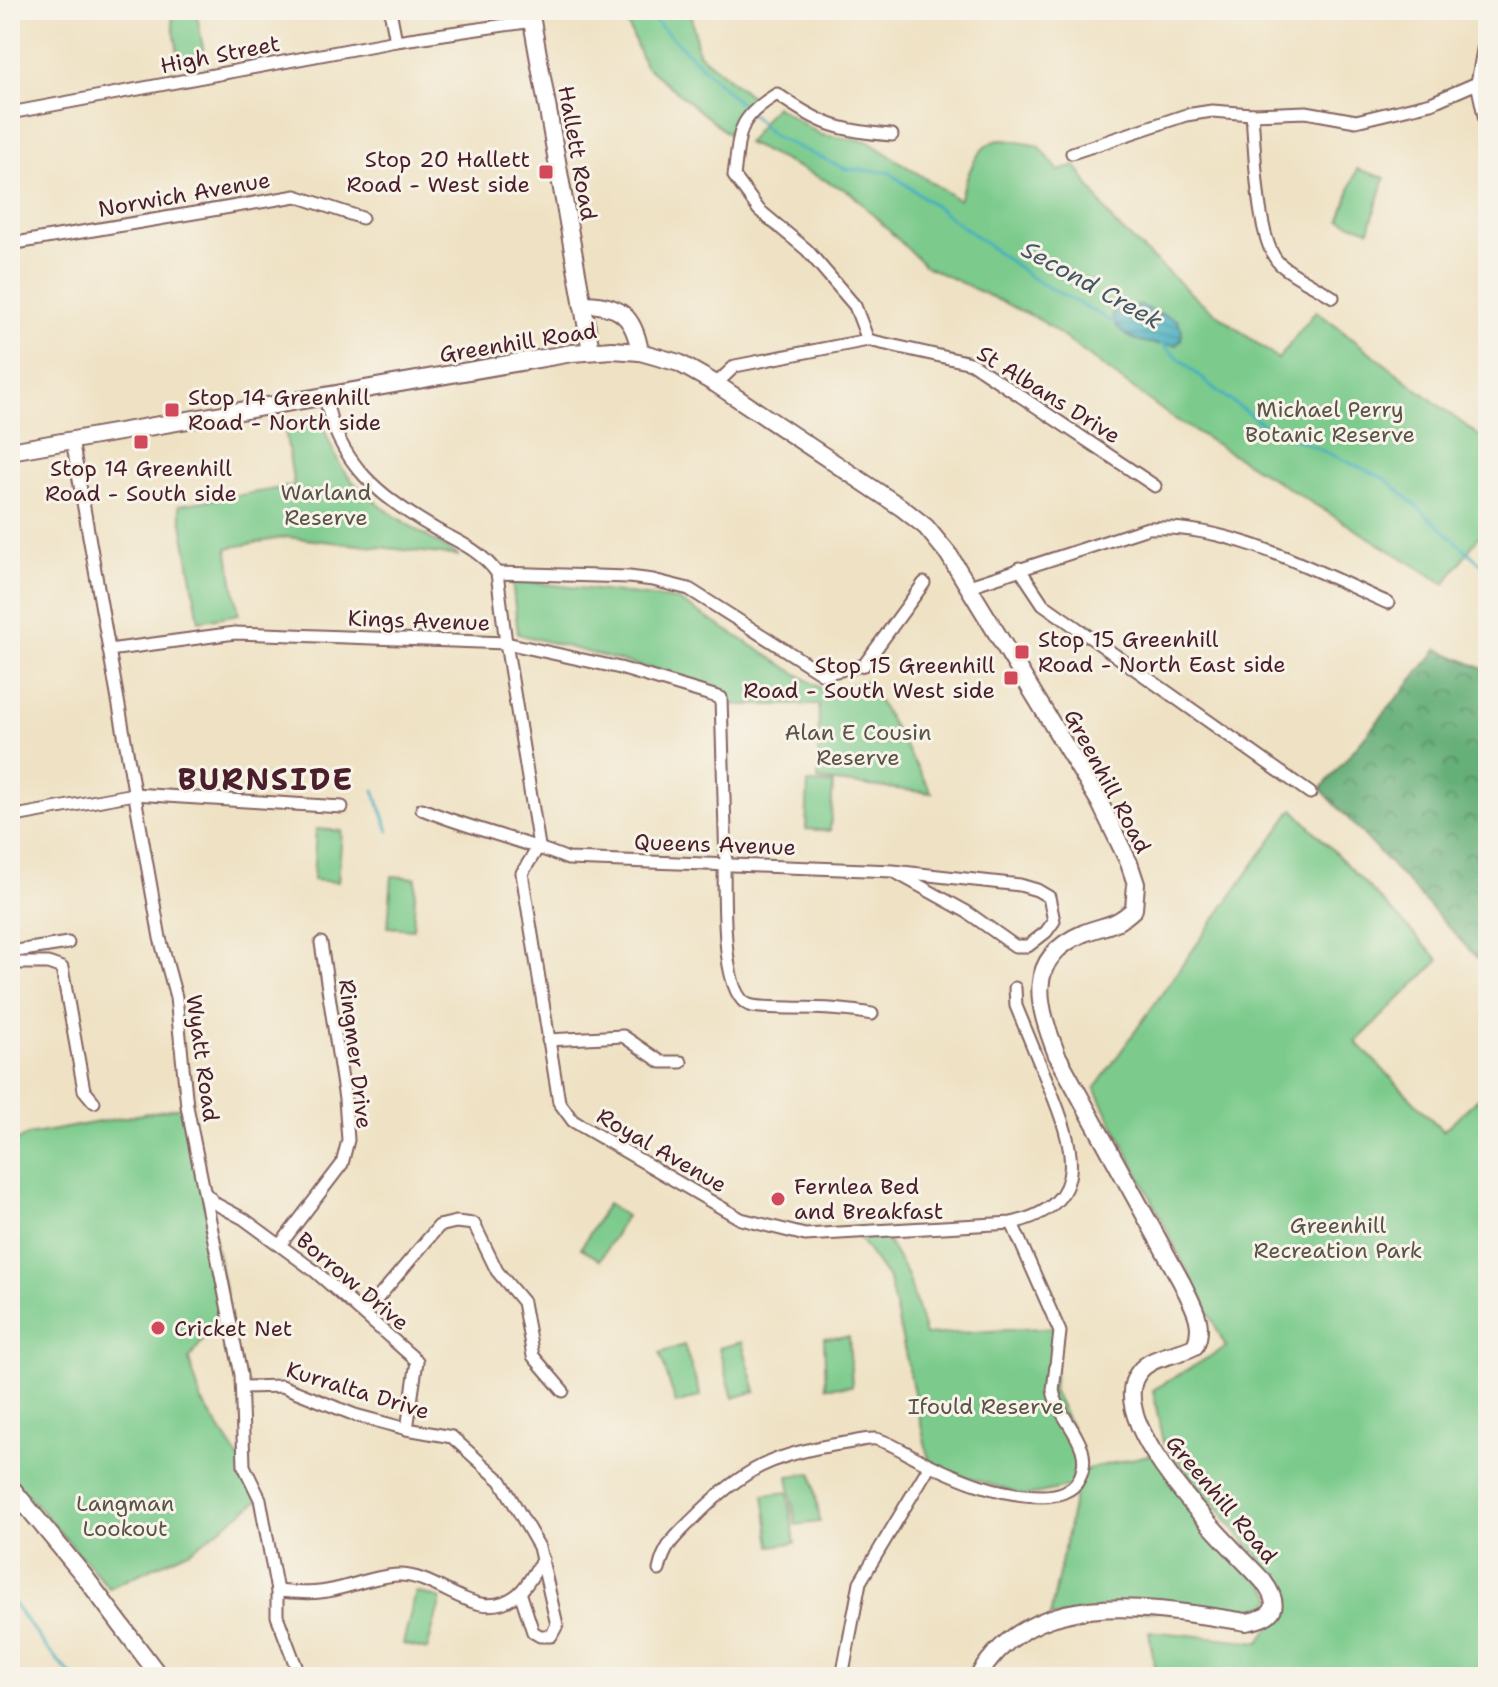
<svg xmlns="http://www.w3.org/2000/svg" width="1498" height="1687" font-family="'Shantell Sans',sans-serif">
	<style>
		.forest { fill: url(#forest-crowns); stroke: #586752; stroke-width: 2 }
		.green { fill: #7ccb8c; stroke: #63755c; stroke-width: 2 }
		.water { fill: url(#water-rules); stroke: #466675; stroke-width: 2 }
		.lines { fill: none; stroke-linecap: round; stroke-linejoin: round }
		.stream { stroke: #41adbf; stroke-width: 3 }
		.street-casing { stroke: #846361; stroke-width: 15 }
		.secondary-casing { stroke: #846361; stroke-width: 20 }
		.street { stroke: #fff; stroke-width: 11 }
		.secondary { stroke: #fff; stroke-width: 16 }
		.poi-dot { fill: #d1495b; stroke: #f7f3e8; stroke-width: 3 }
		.labels { text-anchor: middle; stroke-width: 6; stroke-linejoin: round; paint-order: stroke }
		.street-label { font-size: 22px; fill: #4a1f2b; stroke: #f7f3e8 }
		.poi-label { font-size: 22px; fill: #4a1f2b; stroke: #f7f3e8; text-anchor: start }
		.park-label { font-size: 22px; fill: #595348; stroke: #f7f3e8 }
		.water-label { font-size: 24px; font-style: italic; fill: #465866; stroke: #f7f3e8 }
		.district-label { font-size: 30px; font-weight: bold; letter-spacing: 2px; fill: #4a1f2b; stroke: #f7f3e8 }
	</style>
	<defs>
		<pattern id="forest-crowns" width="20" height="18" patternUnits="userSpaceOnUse" patternTransform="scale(2)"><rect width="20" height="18" fill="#65af78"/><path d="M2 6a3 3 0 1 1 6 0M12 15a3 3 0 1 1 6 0" fill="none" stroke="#558e63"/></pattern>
		<pattern id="water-rules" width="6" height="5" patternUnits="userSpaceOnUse" patternTransform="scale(2)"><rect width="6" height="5" fill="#41adbf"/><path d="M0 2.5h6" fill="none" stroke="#388c9b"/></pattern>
	</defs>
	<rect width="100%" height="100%" fill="#f7f3e8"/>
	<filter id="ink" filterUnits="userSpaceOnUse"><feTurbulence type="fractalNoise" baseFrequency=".0125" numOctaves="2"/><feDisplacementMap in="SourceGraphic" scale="16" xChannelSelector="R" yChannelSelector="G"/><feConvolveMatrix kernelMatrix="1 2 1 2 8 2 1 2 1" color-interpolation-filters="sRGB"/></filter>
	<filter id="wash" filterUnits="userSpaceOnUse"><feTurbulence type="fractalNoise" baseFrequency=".006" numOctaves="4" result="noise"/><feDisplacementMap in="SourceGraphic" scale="32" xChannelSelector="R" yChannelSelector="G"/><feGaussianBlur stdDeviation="1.8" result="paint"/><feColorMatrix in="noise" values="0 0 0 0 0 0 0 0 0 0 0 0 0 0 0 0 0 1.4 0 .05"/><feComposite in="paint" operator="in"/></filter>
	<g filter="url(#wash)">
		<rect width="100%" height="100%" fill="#efe2c4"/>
		<path class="forest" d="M1438 649 1488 671V970L1321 789Z"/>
		<g class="green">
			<path d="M196 10 204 53 179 58 171 14Z"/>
			<path d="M622 10H691L698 53 754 99 728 134 645 66Z"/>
			<path d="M775 106 821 135 867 141 959 200C966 181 976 141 1001 140 1013 140 1027 144 1039 146L1059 171 1076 166 1114 223 1197 299 1278 359 1316 311 1488 443V524L1445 584 1170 416 1039 319 925 266 850 192 747 143Z"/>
			<path d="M1357 169 1385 178 1369 230 1340 220Z"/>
			<path d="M319 416C325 431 331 448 339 463 359 499 423 534 459 556L287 537 227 548 239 614 199 621 179 505 294 486 284 423Z"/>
			<path d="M512 580 678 600 825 691 867 681 932 793 818 780 819 705H734L724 688 518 634Z"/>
			<path d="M808 783 833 784 830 831 806 829Z"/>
			<path d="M1293 809 1439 960 1356 1042 1443 1131 1488 1089V1677H1156L1149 1631 1260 1642 1290 1596 1163 1443 1153 1390 1226 1347 1095 1088Z"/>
			<path d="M316 829 342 831 338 882 313 880Z"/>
			<path d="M392 876 416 878 413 929 388 927Z"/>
			<path d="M187 1106 228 1306 189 1359 201 1400 244 1466 260 1499 191 1550 109 1588 10 1475V1144L28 1135Z"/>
			<path d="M607 1204 626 1216 600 1260 581 1248Z"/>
			<path d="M881 1230 908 1276 925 1335 1058 1327 1053 1390 1072 1429 1083 1470 1153 1454 1273 1595 1263 1619 1158 1611 1050 1617 1077 1485 1025 1496 930 1465 889 1280 854 1231Z"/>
			<path d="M849 1337 852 1386 826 1387 824 1338Z"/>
			<path d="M742 1342 756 1391 733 1398 719 1348Z"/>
			<path d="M684 1345 701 1396 676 1404 660 1353Z"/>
			<path d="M812 1473 820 1522 796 1525 788 1476Z"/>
			<path d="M788 1492 795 1543 771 1546 764 1495Z"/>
			<path d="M416 1592 441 1599 427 1650 403 1644Z"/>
		</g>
		<path class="water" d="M1141 306 1177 320 1182 331 1181 340 1176 345C1152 345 1116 342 1112 313L1123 307Z"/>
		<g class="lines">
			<g class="stream">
				<path d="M644 10 773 136 846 169 889 172 1035 280 1115 323"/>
				<path d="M1162 344 1216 390 1264 425 1386 479 1488 570"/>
				<path d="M374 790 389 831"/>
				<path d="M10 1599 48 1650 73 1677"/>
			</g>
		</g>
	</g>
	<g filter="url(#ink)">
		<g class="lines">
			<g class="street-casing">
				<g id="street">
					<path d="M390 10 396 41"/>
					<path d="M1488 22 1477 83 1488 134"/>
					<path d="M10 113 396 41 533 21"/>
					<path d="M1252 114C1255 147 1256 243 1280 264 1295 277 1316 286 1333 297"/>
					<path d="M1072 153 1186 115 1212 111 1252 114 1306 112 1356 121 1431 103 1477 83"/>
					<path d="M10 244 296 196 362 218"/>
					<path d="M868 340 971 363 1155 486"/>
					<path d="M716 384 735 366 868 340 855 306 807 250 759 210 734 176C740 131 736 119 777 94 821 125 839 131 892 135"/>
					<path d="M325 396C337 463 381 498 437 530 461 543 481 551 497 573L629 577 653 580 689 589 823 674 864 665 924 583"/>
					<path d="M72 440 160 938 176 997 187 1106 241 1375 244 1466 260 1499 277 1591V1616L300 1677"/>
					<path d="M1019 568 1043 604 1310 793"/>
					<path d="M497 573 506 643 539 846 522 873 559 1102 573 1121 741 1219 805 1235 1012 1223C1094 1204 1073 1145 1049 1086 1038 1059 1027 1033 1016 1006L1015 988"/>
					<path d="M969 586 1148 528C1229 523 1315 571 1388 603"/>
					<path d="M109 650 235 633 506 643 620 668 721 698 726 865"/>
					<path d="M422 809C470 829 520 839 568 859L893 871 1020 885 1037 890 1049 897 1054 921 1046 932 1028 946H1015L967 912 893 871"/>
					<path d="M10 817 134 794 342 807"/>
					<path d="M724 864C725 893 720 994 749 1005 762 1009 779 1007 793 1008 820 1008 846 1009 872 1014"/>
					<path d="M10 952 68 943"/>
					<path d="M10 963H48L62 968 84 1090 94 1102"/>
					<path d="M548 1040 623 1036 661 1062H681"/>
					<path d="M206 1194 216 1204 244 1219 316 1272 417 1361 407 1429"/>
					<path d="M280 1245 342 1164 348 1140 345 1099 321 943"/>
					<path d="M365 1313 439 1226 456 1222 474 1224 497 1271 523 1302 533 1356 563 1391"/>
					<path d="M242 1387 282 1386 355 1415 407 1429 452 1437 501 1481 539 1547 557 1625 551 1636H540L533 1632 520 1592"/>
					<path d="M659 1570C664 1546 675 1537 692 1520 742 1469 774 1453 846 1443 855 1442 867 1438 876 1439 890 1442 907 1454 920 1460 959 1479 999 1496 1042 1496 1056 1496 1073 1492 1079 1479 1097 1445 1058 1421 1053 1390L1060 1332 1012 1223"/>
					<path d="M277 1591C291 1592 307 1594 320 1592 347 1589 371 1576 398 1575 441 1574 477 1627 518 1594 528 1586 535 1570 543 1559"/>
					<path d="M842 1677 860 1582 930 1465"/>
				</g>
			</g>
			<g class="secondary-casing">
				<g id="secondary">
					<path d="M530 10 591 351"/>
					<path d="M582 304C620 304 634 316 640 352"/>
					<path d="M10 451 572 353 612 350 640 352 679 363 716 384 902 508 926 527 949 555 1099 801 1129 863 1136 884 1134 909C1115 927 1107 924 1084 933 1023 959 1038 1006 1057 1055L1182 1283C1192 1304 1206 1324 1195 1346 1178 1356 1152 1355 1139 1372 1100 1422 1231 1546 1263 1581 1281 1605 1277 1617 1246 1622 1155 1608 1033 1583 978 1677"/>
					<path d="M10 1486 85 1577 160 1677"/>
				</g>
			</g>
			<use href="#street" class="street"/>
			<use href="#secondary" class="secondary"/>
		</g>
	</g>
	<g class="poi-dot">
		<rect x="538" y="164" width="16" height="16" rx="4"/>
		<rect x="164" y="402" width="16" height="16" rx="4"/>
		<rect x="133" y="434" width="16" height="16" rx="4"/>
		<rect x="1014" y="644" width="16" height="16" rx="4"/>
		<rect x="1003" y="670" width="16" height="16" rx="4"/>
		<circle cx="778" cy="1199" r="8"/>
		<circle cx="158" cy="1328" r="8"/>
	</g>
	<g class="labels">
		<g class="street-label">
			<text transform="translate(220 54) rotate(-11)" y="8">High Street</text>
			<text transform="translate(578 153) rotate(80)" y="8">Hallett Road</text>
			<text transform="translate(184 194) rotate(-10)" y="8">Norwich Avenue</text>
			<text transform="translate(518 342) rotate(-9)" y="8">Greenhill Road</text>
			<text transform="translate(1049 394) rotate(32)" y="8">St Albans Drive</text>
			<text transform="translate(419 620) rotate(2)" y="8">Kings Avenue</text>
			<text transform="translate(1108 781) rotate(62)" y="8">Greenhill Road</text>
			<text transform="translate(715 844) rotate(2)" y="8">Queens Avenue</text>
			<text transform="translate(356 1054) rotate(83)" y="8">Ringmer Drive</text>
			<text transform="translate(203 1058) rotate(82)" y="8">Wyatt Road</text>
			<text transform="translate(662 1150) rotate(30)" y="8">Royal Avenue</text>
			<text transform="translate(353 1281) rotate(40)" y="8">Borrow Drive</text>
			<text transform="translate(358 1390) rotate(17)" y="8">Kurralta Drive</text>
			<text transform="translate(1222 1499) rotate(50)" y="8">Greenhill Road</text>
		</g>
		<g class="poi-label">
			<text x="530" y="167" text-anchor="end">Stop 20 Hallett<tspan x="530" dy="25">Road - West side</tspan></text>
			<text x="188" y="405">Stop 14 Greenhill<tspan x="188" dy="25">Road - North side</tspan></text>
			<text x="141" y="476" text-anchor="middle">Stop 14 Greenhill<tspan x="141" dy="25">Road - South side</tspan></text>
			<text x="1038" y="647">Stop 15 Greenhill<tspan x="1038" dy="25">Road - North East side</tspan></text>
			<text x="995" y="673" text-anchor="end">Stop 15 Greenhill<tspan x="995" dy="25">Road - South West side</tspan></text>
			<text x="794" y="1194">Fernlea Bed<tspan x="794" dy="25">and Breakfast</tspan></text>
			<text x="174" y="1336">Cricket Net</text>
		</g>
		<g class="park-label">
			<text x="1330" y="417">Michael Perry<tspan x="1330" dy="25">Botanic Reserve</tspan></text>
			<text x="326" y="500">Warland<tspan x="326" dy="25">Reserve</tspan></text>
			<text x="858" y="740">Alan E Cousin<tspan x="858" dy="25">Reserve</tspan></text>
			<text x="1338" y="1233">Greenhill<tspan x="1338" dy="25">Recreation Park</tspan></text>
			<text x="986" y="1414">Ifould Reserve</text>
			<text x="125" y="1511">Langman<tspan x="125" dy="25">Lookout</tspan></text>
		</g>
		<g class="water-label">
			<text transform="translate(1092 285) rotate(29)" y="8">Second Creek</text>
		</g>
		<g class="district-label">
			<text x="266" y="790">BURNSIDE</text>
		</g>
	</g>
	<rect width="1498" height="1687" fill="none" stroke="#f7f3e8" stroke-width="40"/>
</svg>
